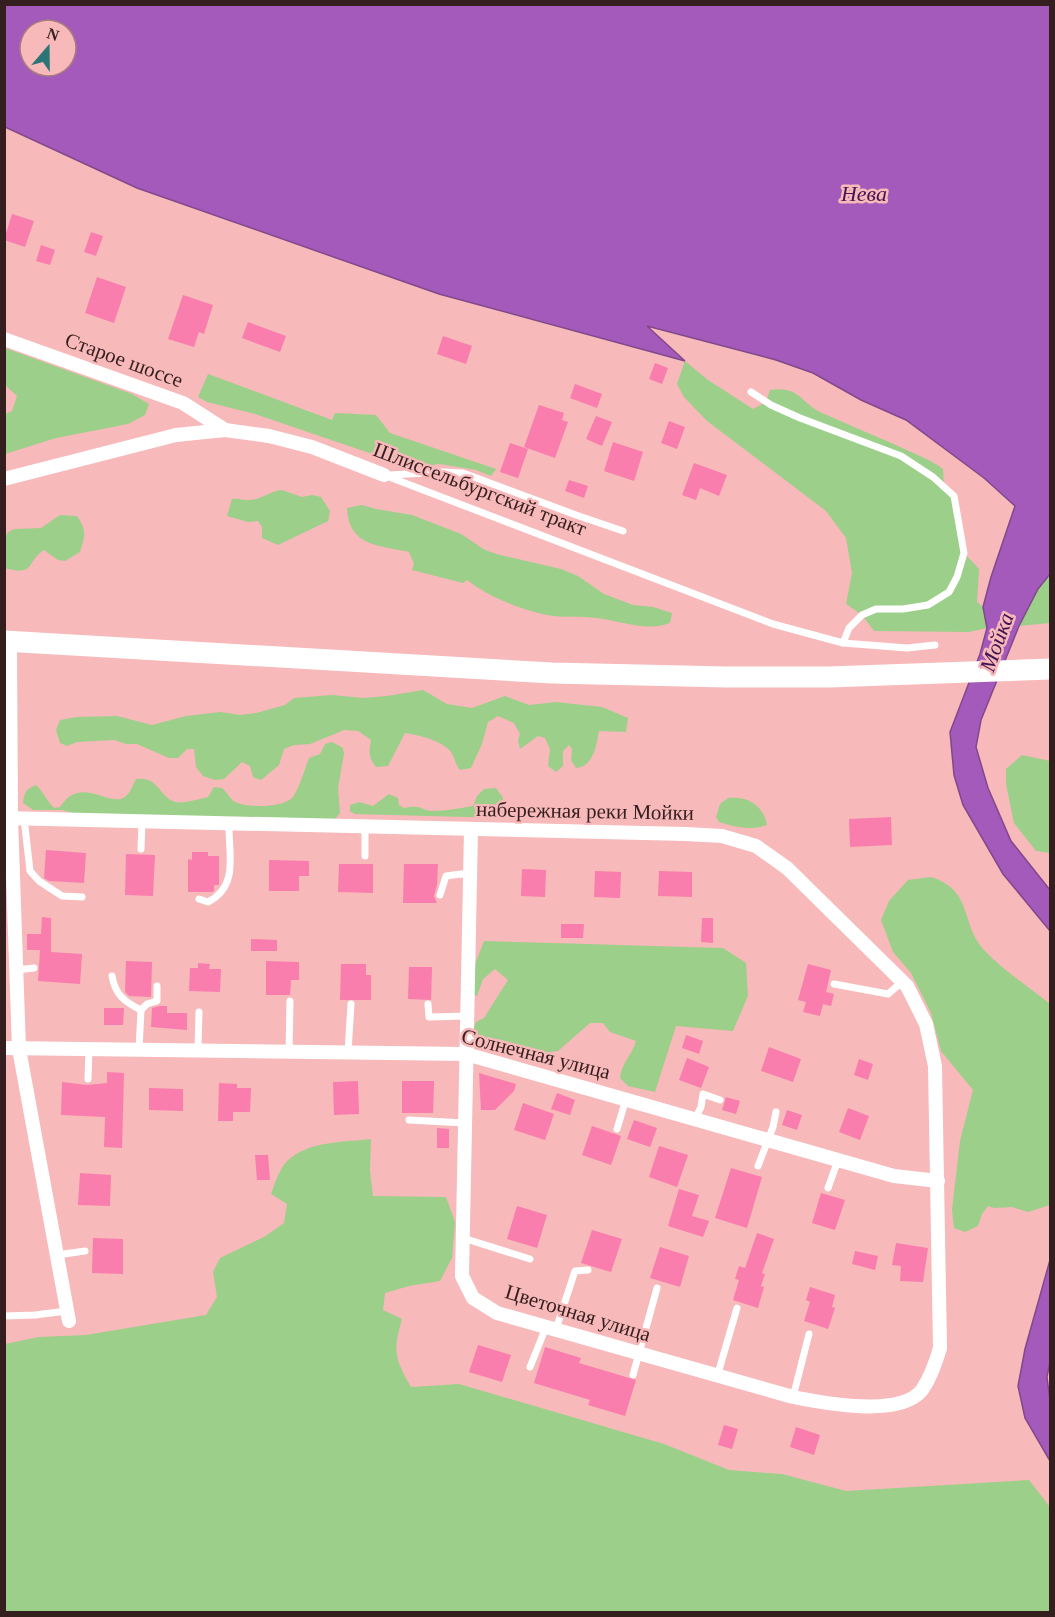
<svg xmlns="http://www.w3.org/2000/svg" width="1055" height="1617" font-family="Georgia,serif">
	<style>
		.green { fill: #9ccf89 }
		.water { fill: #a35aba; stroke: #82488b; stroke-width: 1.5; fill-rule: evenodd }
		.building { fill: #f97ead }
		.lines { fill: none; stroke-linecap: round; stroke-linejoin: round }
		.service { stroke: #fff; stroke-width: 7 }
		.minor { stroke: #fff; stroke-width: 14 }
		.primary { stroke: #fff; stroke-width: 21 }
		.labels { text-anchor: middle; stroke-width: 5; stroke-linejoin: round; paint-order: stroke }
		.street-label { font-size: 21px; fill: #351e1e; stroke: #f7b9ba }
		.water-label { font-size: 22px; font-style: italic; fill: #441452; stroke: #f7b9ba }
	</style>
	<rect width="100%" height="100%" fill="#f7b9ba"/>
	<g class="green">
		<path d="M5 348 132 394 149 404 145 415 128 424 56 438 5 454V414L12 411 17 396 5 385Z"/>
		<path d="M685 361 708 380 753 409 766 402 770 390C799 385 801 403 822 413 851 426 881 438 911 452 922 457 933 461 943 469L944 487 954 496 964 553 979 569 977 602 983 607 987 628 969 632 874 631 862 615 846 604 852 573 846 538 826 511 707 421 684 397 677 384Z"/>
		<path d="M208 374 332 420 335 413 376 415 390 433 496 469 491 476 476 470 440 464 417 467 390 460 255 414 207 402 198 397Z"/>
		<path d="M282 490 302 497 312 495 321 497 330 511 328 521 278 545 262 538V527L258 521 248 522 227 516 232 499C238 498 242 500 247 500 260 501 270 491 282 490Z"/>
		<path d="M362 505 376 509 412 515 461 534 485 550 500 555 561 569 578 576 604 594 633 605 653 607 672 613 670 623C647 632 621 621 597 618 581 616 563 618 547 615 519 609 489 597 467 580L463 583 412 570 414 564 409 552C379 545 349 547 347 508Z"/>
		<path d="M60 515 77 516C87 531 85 536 80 552L65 561 58 560 44 550C26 561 36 577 5 568V538L8 532 14 529 41 528Z"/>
		<path d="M1050 574V623L1019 626 1038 589Z"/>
		<path d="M423 690 447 704 472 708 505 696 529 705 556 702 602 707 628 718 626 732 599 731C596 746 594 766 576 768L571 760 572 749 569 745 563 751V766L556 772 548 766 550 749 545 738 538 736 520 749 518 740 520 734 514 723 498 716 488 722 482 744 471 768 460 770C455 764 455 758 451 752 441 740 419 735 405 733L388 766 376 767C368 757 369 752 371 740L358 731 344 730 310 744 294 745 284 749 279 765 261 780 253 777 250 766 242 762 224 779 215 780 203 776 196 767 194 749H187L178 758H169L137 744H126L114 740 77 742 67 746 60 743 56 730 60 720 77 717 117 716 152 725 186 716 220 712 240 715 256 713 285 705 294 698 332 695 363 698 387 696Z"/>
		<path d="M332 742 343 748 344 754 338 788 340 813 333 822 90 818 62 810H33L23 803C24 793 26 789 36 785 45 794 46 800 54 808L60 807C81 773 111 810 126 796 131 792 133 784 136 779 159 776 158 796 175 802 183 804 199 799 208 797L214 787 222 788C227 792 230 799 235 802 247 808 284 808 293 797 298 791 306 766 309 758L320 754 325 744Z"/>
		<path d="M1022 755 1050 761V853L1036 851 1014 823 1006 784V769Z"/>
		<path d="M496 788 503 798V806L508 809 501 818 355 814 350 811V805L359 802 373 806 389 794 398 798 399 805 404 808C422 804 420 810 433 811 446 811 460 808 473 806L477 796 484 789Z"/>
		<path d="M728 798C748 796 763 805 767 825 750 831 735 827 719 822L716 817 720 804Z"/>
		<path d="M931 877C975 891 959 925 986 952 1004 971 1029 987 1050 1004V1205L1028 1212 1012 1207 994 1208 988 1206 982 1214 978 1226 965 1232 954 1228 952 1210 960 1141 973 1090 941 1051 931 1013 911 973 893 952 881 920 889 901 908 880Z"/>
		<path d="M484 941 723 948 746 963 748 996 733 1031 676 1026 655 1092 628 1086 620 1078C621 1064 632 1055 636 1041L610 1032 603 1023H590L558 1051 530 1055 474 1044 472 1034 476 1022 484 1018 508 980 495 969 483 979 477 996 472 994 475 964Z"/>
		<path d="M371 1139 370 1171 373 1196 446 1197 455 1222 452 1258 440 1281 409 1286 385 1293 383 1310 402 1319C393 1350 394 1358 411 1387L459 1384 664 1444 729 1470 782 1474 846 1491 1029 1480 1050 1507V1612H5V1344L39 1337 86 1335 206 1315 217 1297 213 1272 220 1258 264 1237 284 1223 287 1204 271 1194C276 1181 280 1165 292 1157 313 1141 346 1142 371 1139Z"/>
	</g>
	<g class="water">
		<path d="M5 5H1050V574L1038 589 1019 626 981 720 976 747 988 788 1011 841 1050 890V931L1003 874 963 805 954 775 950 732 980 654 987 628 983 607 991 577 1015 506 984 478 906 420 861 400 813 373 776 360 647 326 685 361 439 294 137 188 5 127ZM30 30H66V66H30Z"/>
		<path d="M1050 1260V1362L1047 1377 1050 1401V1461L1025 1418 1018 1386 1025 1349Z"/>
	</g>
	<g class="building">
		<path d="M12 214 34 221 25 247 4 240Z"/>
		<path d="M91 232 103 236 96 256 84 252Z"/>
		<path d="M41 245 55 250 50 265 36 261Z"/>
		<path d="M97 277 126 287 114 323 85 313Z"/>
		<path d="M183 295 213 305 204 334 199 332 194 347 168 339Z"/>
		<path d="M248 322 286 336 280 352 242 338Z"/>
		<path d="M443 336 472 346 466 364 437 354Z"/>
		<path d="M655 363 668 368 662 384 649 379Z"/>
		<path d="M575 384 602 394 597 408 570 398Z"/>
		<path d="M539 405 564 413 562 420 568 422 555 458 524 447Z"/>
		<path d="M596 416 612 422 602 446 586 439Z"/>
		<path d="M669 421 685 427 677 449 661 443Z"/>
		<path d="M613 442 643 452 634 481 604 471Z"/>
		<path d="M510 443 528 449 518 478 500 472Z"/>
		<path d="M694 463 727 475 719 496 700 488 696 500 682 495Z"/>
		<path d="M569 480 588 486 584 498 565 491Z"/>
		<path d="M891 817 892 845 850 847 849 819Z"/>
		<path d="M46 850 86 853 84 883 49 881 44 878Z"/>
		<path d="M192 852H208V856H219V885H214V891L212 892H188V859L192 860Z"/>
		<path d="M126 854 155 855 153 896 125 895Z"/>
		<path d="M269 860 309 861V876H299V891H269Z"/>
		<path d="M339 864H373V893L338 892Z"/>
		<path d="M404 864H438L437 885 434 896 437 903H403Z"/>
		<path d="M522 869 546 870 545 897 521 896Z"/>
		<path d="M595 871 621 872 620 898 594 897Z"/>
		<path d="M659 871 692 872V897L658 896Z"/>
		<path d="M42 917 51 918V952L82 954 80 984 38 981 40 950H27V934H41Z"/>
		<path d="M702 918H713V943L701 942Z"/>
		<path d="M561 924H584L583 938H561Z"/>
		<path d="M251 939 277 940V951H251Z"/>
		<path d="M126 961 152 962 151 997 129 996 125 992Z"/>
		<path d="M266 961 299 962V980H291L290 995H266Z"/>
		<path d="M198 963 210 964 209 969H221L220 992 189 991 190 968H198Z"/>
		<path d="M341 964H366V975H371V1000H340Z"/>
		<path d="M808 964 831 970 826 992 834 994 831 1006 823 1004 820 1016 803 1012 806 1002 798 1000Z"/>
		<path d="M409 967H432L431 1000 408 999Z"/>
		<path d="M160 1006H167V1013H187V1030L151 1027 152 1008Z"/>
		<path d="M104 1008H124L123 1025H104Z"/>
		<path d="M686 1035 703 1041 699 1054 682 1048Z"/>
		<path d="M769 1047 801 1059 793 1082 761 1071Z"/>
		<path d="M687 1058 709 1067 701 1088 679 1080Z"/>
		<path d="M859 1059 873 1064 868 1080 854 1075Z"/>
		<path d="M107 1072 124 1073 122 1148 104 1147 105 1117 61 1115 62 1082 87 1085 107 1083Z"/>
		<path d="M479 1073 516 1084 514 1091 495 1110H481Z"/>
		<path d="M358 1081 359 1114 334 1115 333 1082Z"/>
		<path d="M402 1081H434L433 1113H402Z"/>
		<path d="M219 1083 237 1084V1088H251L250 1112H233V1121H218Z"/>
		<path d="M149 1088 183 1089V1111L149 1110Z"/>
		<path d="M557 1093 575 1100 570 1115 551 1109Z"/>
		<path d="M726 1097 740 1101 736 1114 722 1110Z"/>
		<path d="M523 1103 554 1114 545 1140 514 1130Z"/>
		<path d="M848 1108 869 1116 860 1140 839 1132Z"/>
		<path d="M787 1110 802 1115 797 1130 782 1125Z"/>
		<path d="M634 1120 657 1128 650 1147 627 1139Z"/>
		<path d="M592 1126 621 1136 611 1165 582 1155Z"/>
		<path d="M437 1128 449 1129V1148H437Z"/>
		<path d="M659 1146 688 1155 677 1187 649 1177Z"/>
		<path d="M255 1155H268L270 1180H257Z"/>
		<path d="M731 1168 762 1177 747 1228 715 1218Z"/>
		<path d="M80 1173 111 1175 110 1206 78 1205Z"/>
		<path d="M679 1189 699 1195 692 1216 709 1221 703 1237 668 1226Z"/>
		<path d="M821 1193 845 1200 835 1230 812 1223Z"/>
		<path d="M517 1206 547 1215 537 1248 507 1239Z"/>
		<path d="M592 1230 622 1239 611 1272 581 1263Z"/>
		<path d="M757 1233 774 1239 762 1273 765 1274 761 1286 764 1287 758 1308 733 1300 739 1280 735 1279 739 1266 745 1268Z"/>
		<path d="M93 1238 123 1239V1274L92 1273Z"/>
		<path d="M896 1243 928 1248 923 1282 900 1281 901 1266 892 1265Z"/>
		<path d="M660 1247 689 1256 680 1287 650 1278Z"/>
		<path d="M855 1251 878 1256 875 1270 852 1264Z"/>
		<path d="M810 1287 835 1295 832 1307 835 1308 828 1329 804 1321 810 1302 806 1300Z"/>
		<path d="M478 1345 511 1355 502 1382 469 1372Z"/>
		<path d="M545 1347 581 1358 579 1363 636 1380 625 1416 588 1405 590 1400 534 1383Z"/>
		<path d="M724 1425 738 1429 732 1449 718 1445Z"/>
		<path d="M796 1427 820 1435 814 1455 790 1447Z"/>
	</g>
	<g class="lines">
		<g class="service">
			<path d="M751 392 771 405 800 418 901 456 933 477 954 496 964 553 957 577 949 592 928 605 903 609H876L862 615 849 628 843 643"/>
			<path d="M384 475 773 624 843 643 907 648 935 645"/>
			<path d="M390 475 444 472 463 473 576 515 623 531"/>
			<path d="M24 818 30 871 39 881 62 896 82 897"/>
			<path d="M141 849 142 821"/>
			<path d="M365 856V827"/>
			<path d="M440 895 446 876 461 874 470 875"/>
			<path d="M199 899 208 902C240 886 228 852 229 823"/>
			<path d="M16 970 34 968"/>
			<path d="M112 976C115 995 125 1002 141 1010"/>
			<path d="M834 984 888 994 902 982"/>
			<path d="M428 1004 429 1017 467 1016"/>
			<path d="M139 1050 141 1010 147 1004 157 1001V986"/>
			<path d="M198 1051 199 1012"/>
			<path d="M289 1052 290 1001"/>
			<path d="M348 1052 351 1004"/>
			<path d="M88 1079 89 1049"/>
			<path d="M695 1119 701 1107 703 1094 720 1100"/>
			<path d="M409 1120 465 1123"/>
			<path d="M617 1129 626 1099"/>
			<path d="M758 1166 773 1127 776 1112"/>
			<path d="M828 1188 838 1160"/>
			<path d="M463 1238 530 1259"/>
			<path d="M57 1255 85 1251"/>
			<path d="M4 1316 35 1315 67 1311"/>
			<path d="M556 1329 575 1271 588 1270"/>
			<path d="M530 1367 546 1327"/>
			<path d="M633 1375 657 1288"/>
			<path d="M717 1377 737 1308"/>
			<path d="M793 1397 809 1334"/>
		</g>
		<g class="minor">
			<path d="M4 339 183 403 225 430"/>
			<path d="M4 479 176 435 225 430 269 436 312 447 384 475"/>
			<path d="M10 641 11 818 19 1049 69 1321"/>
			<path d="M4 818 686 834 722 836 756 846 787 868 907 986 926 1024 935 1066 940 1348C936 1362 931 1377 922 1390 900 1418 823 1403 793 1397L497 1313 473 1298 462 1276 471 830"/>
			<path d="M4 1048 466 1054 894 1176 938 1181"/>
		</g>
		<path class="primary" d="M4 641 552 673 727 677H829L1050 669"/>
	</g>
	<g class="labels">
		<g class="street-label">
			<text transform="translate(124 360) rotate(20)" y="7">Старое шоссе</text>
			<text transform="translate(480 489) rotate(21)" y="7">Шлиссельбургский тракт</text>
			<text transform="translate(585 811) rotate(1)" y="7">набережная реки Мойки</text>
			<text transform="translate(536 1054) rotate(14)" y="7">Солнечная улица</text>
			<text transform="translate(578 1313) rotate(17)" y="7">Цветочная улица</text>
		</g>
		<g class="water-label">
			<text x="864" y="201">Нева</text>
			<text transform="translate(996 642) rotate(-70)" y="8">Мойка</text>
		</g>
	</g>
	<rect width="1055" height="1617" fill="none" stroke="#351e1e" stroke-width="12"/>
	<g transform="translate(48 48) rotate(20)"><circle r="28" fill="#f7b9ba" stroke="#a97b7c" stroke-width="1.5"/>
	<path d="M0-4.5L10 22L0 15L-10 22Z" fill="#2b7577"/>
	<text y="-9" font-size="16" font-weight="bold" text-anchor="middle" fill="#351e1e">N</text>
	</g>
</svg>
